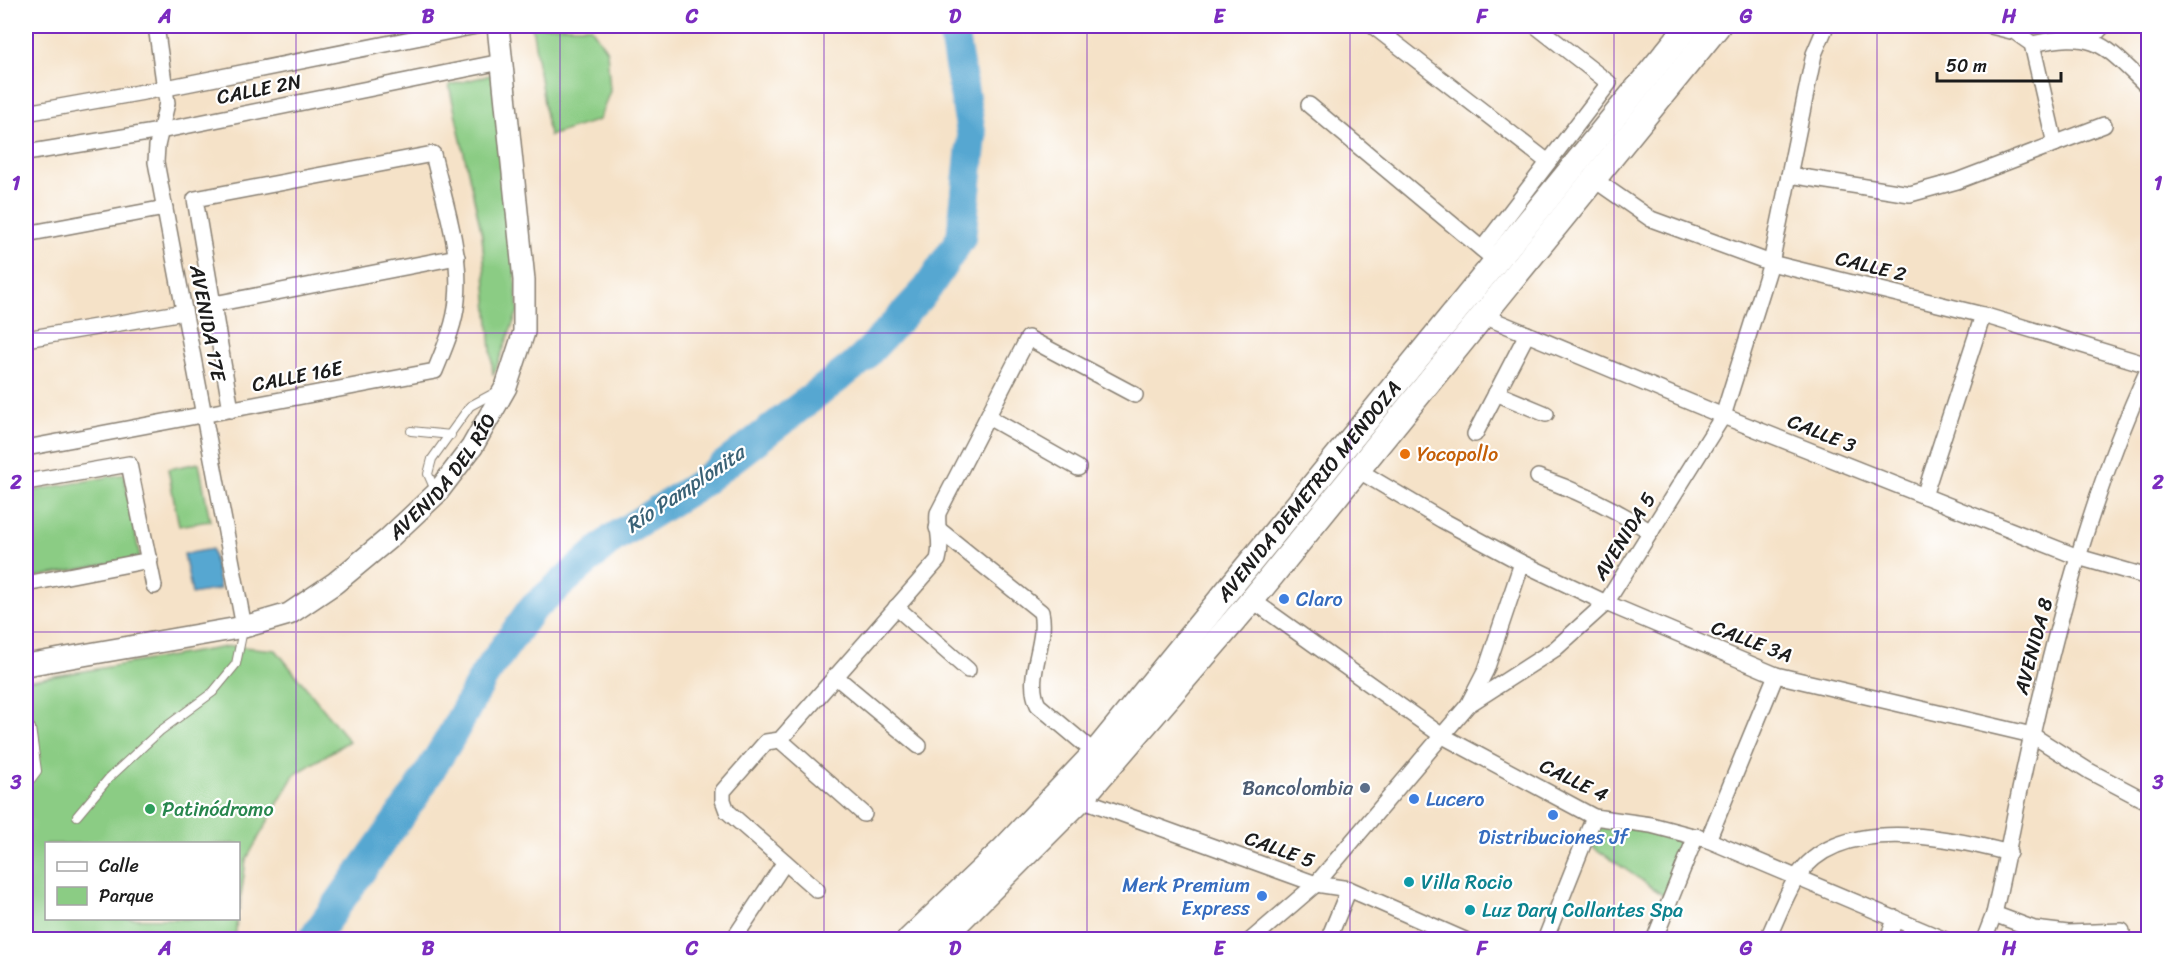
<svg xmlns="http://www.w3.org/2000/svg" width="2174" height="965" font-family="Sriracha,sans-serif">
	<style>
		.green { fill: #8bcc84; stroke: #547450; stroke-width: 1.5 }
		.water { fill: #57a7d1; stroke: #3a6276; stroke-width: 1.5 }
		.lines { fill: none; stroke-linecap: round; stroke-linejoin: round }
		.river { stroke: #57a7d1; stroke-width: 30 }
		.lane-casing { stroke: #887f72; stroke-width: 10 }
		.street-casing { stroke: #887f72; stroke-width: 18 }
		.secondary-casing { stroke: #887f72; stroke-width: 24 }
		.primary-casing { stroke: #887f72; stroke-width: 27 }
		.lane { stroke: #fff; stroke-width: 8 }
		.street { stroke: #fff; stroke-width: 15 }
		.secondary { stroke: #fff; stroke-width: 21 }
		.primary { stroke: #fff; stroke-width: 24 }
		.grid { fill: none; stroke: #7b2cbf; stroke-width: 1.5; stroke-opacity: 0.55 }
		.food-dot { fill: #e8710a; stroke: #fff; stroke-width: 2 }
		.shop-dot { fill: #3f7fe0; stroke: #fff; stroke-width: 2 }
		.service-dot { fill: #5c6f8a; stroke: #fff; stroke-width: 2 }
		.leisure-dot { fill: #2e9e5b; stroke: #fff; stroke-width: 2 }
		.culture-dot { fill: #0f9aa8; stroke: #fff; stroke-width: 2 }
		.labels { text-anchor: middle; stroke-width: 4.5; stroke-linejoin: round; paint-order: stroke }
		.street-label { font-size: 20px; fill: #1c1c1c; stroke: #fff }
		.food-label { font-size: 20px; fill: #c56008; stroke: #fff; text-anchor: start }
		.shop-label { font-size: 20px; fill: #366cbe; stroke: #fff; text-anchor: start }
		.service-label { font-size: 20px; fill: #4e5e75; stroke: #fff; text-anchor: end }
		.leisure-label { font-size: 20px; fill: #27864d; stroke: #fff; text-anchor: start }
		.culture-label { font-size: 20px; fill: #0d838f; stroke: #fff; text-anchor: start }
		.water-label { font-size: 21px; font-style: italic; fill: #3a6276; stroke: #fff }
		.neatline { fill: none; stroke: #7b2cbf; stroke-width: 2 }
		.grid-label { font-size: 20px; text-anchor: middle; font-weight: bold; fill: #7b2cbf }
	</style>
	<rect width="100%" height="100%" fill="#fff"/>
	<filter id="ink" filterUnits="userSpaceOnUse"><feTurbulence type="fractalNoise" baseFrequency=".0167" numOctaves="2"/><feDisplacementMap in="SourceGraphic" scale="12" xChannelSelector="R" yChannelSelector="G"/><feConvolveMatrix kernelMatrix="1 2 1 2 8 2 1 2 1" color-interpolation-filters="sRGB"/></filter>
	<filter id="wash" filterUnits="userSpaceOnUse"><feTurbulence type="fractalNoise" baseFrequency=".008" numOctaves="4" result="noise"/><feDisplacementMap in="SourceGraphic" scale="24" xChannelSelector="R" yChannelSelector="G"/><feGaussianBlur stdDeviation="1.35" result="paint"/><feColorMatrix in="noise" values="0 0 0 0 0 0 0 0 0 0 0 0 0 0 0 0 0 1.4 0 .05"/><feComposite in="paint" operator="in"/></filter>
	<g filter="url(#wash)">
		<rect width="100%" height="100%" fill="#f5e2c8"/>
		<g class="green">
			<path d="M532 26 591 27 607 51 610 91 599 120 549 136Z"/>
			<path d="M499 73 518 311 493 376 482 235 449 85Z"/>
			<path d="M199 463 210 521 179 526 168 469Z"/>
			<path d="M124 474 140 558 26 579V492Z"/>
			<path d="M231 646 276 650 349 741 294 775 246 860 239 911 238 844H46V918L237 919 235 939 26 940V681Z"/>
			<path d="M1603 822 1690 839 1666 897 1593 847Z"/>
		</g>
		<path class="water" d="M212 549 220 589 192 594 184 554Z"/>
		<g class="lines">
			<path class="river" d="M312 940 415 795 449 740 484 676 531 610 613 538 698 485 861 360 927 289 961 238 972 137 952 26"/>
		</g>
	</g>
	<g filter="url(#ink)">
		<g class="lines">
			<g class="lane-casing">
				<g id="lane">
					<path d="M411 431 451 435"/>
					<path d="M435 490 428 474 432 459 470 406 496 392"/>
					<path d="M26 724 31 728 37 771 31 779 26 780"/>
					<path d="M77 816 109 778 160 731 213 692 236 664 243 630"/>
				</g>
			</g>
			<g class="street-casing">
				<g id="street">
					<path d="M156 26 167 103 157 146 156 162 244 627"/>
					<path d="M1373 26 1548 162"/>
					<path d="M1991 26 2015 32 2032 44 2055 144"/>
					<path d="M2090 40 2103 26"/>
					<path d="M2032 44C2097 30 2103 44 2148 87"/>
					<path d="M1309 105 1489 255"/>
					<path d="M26 113 166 88 476 26"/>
					<path d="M26 153 160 131 501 62"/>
					<path d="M1789 175 1910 194 1957 181 2104 125"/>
					<path d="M1595 180 1651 219 1771 263 1983 315 2148 365"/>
					<path d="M26 234 165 208"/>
					<path d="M1482 249 1609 83 1536 26"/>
					<path d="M214 304 457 257"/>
					<path d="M1484 316 1723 416 2078 557 2148 577"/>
					<path d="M26 339 184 312"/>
					<path d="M1496 393 1546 414"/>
					<path d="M988 417 1078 468"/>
					<path d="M1475 434 1527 334"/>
					<path d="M26 448 435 371C444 349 455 325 457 300 462 251 444 201 433 154L195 199 231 410"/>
					<path d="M1356 469 1442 520 1522 563 1606 603 1776 675 2032 735 2089 771 2148 802"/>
					<path d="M1538 477C1579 491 1615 509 1651 532"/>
					<path d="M26 482 129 464 154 586"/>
					<path d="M1924 496 1983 315"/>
					<path d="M937 528 1041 612C1048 643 1024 676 1038 705L1095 753"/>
					<path d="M26 584 150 560"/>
					<path d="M1252 600 1441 735 1594 817 1651 825 1708 840 1945 940"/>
					<path d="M896 607 968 670"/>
					<path d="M835 676 919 746"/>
					<path d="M1469 703 1486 670 1522 563"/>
					<path d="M780 740 864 814"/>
					<path d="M1081 799 1316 884 1349 889 1465 940"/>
					<path d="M1708 840 1776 675"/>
					<path d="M817 890 727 811 723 800V791L766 742 780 740 938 560C943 540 936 533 938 513L1028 338 1135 395"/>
					<path d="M1994 914 2034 929 2068 933 2122 931"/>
					<path d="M733 940 785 862"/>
					<path d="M1251 940 1316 884 1468 705 1555 649 1606 603 1723 416 1771 263 1814 54 1826 26"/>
					<path d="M1328 940 1349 889"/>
					<path d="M1545 940 1594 817"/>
					<path d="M1654 940 1696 836"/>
					<path d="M1767 940C1777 919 1785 896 1797 877 1838 814 1949 837 2009 853"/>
					<path d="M1887 940 1896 918"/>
					<path d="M1984 940 1994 914C2008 854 2018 794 2032 735 2060 611 2095 485 2148 370"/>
				</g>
			</g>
			<g class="secondary-casing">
				<g id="secondary">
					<path id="s1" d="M26 665 244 627 289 614 335 583 388 539 437 493 472 447 506 387 524 332V280L498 26"/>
				</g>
			</g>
			<g class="primary-casing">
				<g id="primary">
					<path id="s2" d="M909 940 1003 850 1095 753 1688 26"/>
					<path d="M940 940 1081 799 1252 600 1718 26"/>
				</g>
			</g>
			<use href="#lane" class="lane"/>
			<use href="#street" class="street"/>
			<use href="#secondary" class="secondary"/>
			<use href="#primary" class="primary"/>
		</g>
	</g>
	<path class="grid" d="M296 26V940M560 26V940M824 26V940M1087 26V940M1350 26V940M1614 26V940M1877 26V940M26 333H2148M26 632H2148"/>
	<circle class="food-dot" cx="1405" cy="454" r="6"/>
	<g class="shop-dot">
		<circle cx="1284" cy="599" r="6"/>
		<circle cx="1414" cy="799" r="6"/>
		<circle cx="1553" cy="815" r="6"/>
		<circle cx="1262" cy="896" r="6"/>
	</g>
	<circle class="service-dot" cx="1365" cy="788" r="6"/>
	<circle class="leisure-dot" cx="150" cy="809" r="6"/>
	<g class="culture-dot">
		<circle cx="1409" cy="882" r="6"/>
		<circle cx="1470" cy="910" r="6"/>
	</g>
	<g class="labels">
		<g class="street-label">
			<text transform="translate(259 89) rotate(-11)" y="7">CALLE 2N</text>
			<text transform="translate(1871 266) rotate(14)" y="7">CALLE 2</text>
			<text transform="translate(208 323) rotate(79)" y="7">AVENIDA 17E</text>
			<text transform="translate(297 376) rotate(-11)" y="7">CALLE 16E</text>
			<text transform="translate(1822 433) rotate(22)" y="7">CALLE 3</text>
			<text dy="7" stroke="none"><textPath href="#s1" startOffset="476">AVENIDA DEL RÍO</textPath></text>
			<text dy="7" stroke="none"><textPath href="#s2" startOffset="602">AVENIDA DEMETRIO MENDOZA</textPath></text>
			<text transform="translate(1624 536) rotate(-58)" y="7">AVENIDA 5</text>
			<text transform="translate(1752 641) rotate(21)" y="7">CALLE 3A</text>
			<text transform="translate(2033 646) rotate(-75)" y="7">AVENIDA 8</text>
			<text transform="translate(1574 780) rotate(26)" y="7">CALLE 4</text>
			<text transform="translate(1280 849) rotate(20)" y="7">CALLE 5</text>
		</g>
		<g class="food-label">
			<text x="1417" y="461">Yocopollo</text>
		</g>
		<g class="shop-label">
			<text x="1296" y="606">Claro</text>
			<text x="1426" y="806">Lucero</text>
			<text x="1553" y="844" text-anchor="middle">Distribuciones Jf</text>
			<text x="1250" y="892" text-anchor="end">Merk Premium<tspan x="1250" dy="23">Express</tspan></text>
		</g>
		<g class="service-label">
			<text x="1353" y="795">Bancolombia</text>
		</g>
		<g class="leisure-label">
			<text x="162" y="816">Patinódromo</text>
		</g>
		<g class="culture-label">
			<text x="1421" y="889">Villa Rocio</text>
			<text x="1482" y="917">Luz Dary Collantes Spa</text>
		</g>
		<g class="water-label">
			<text transform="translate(685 489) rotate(-34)" y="7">Río Pamplonita</text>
		</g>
	</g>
	<rect width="2174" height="965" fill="none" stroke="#fff" stroke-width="66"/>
	<rect x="45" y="842" width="195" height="78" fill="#ffffff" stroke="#a4a4a4" stroke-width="1.5"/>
	<rect x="57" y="862" width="30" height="9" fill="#ffffff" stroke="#a4a4a4" stroke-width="1.5"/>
	<text x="99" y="872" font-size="18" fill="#1c1c1c">Calle</text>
	<rect x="57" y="887" width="30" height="18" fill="#8bcc84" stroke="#a4a4a4" stroke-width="1.5"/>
	<text x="99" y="902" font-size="18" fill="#1c1c1c">Parque</text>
	<path d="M1937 72v9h124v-9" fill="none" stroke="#1c1c1c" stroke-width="3"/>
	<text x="1946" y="72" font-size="18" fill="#1c1c1c" stroke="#ffffff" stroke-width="4.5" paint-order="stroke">50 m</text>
	<rect x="33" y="33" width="2108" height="899" class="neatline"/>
	<g class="grid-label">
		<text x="165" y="23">A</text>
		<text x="428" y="23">B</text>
		<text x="692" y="23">C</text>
		<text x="955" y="23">D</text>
		<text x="1219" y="23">E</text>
		<text x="1482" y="23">F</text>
		<text x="1746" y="23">G</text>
		<text x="2009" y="23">H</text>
		<text x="16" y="190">1</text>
		<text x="2158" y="190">1</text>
		<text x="16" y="489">2</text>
		<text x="2158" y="489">2</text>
		<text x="16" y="789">3</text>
		<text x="2158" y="789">3</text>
		<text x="165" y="955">A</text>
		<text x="428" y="955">B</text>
		<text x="692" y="955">C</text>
		<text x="955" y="955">D</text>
		<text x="1219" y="955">E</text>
		<text x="1482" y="955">F</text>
		<text x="1746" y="955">G</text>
		<text x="2009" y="955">H</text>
	</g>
</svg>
